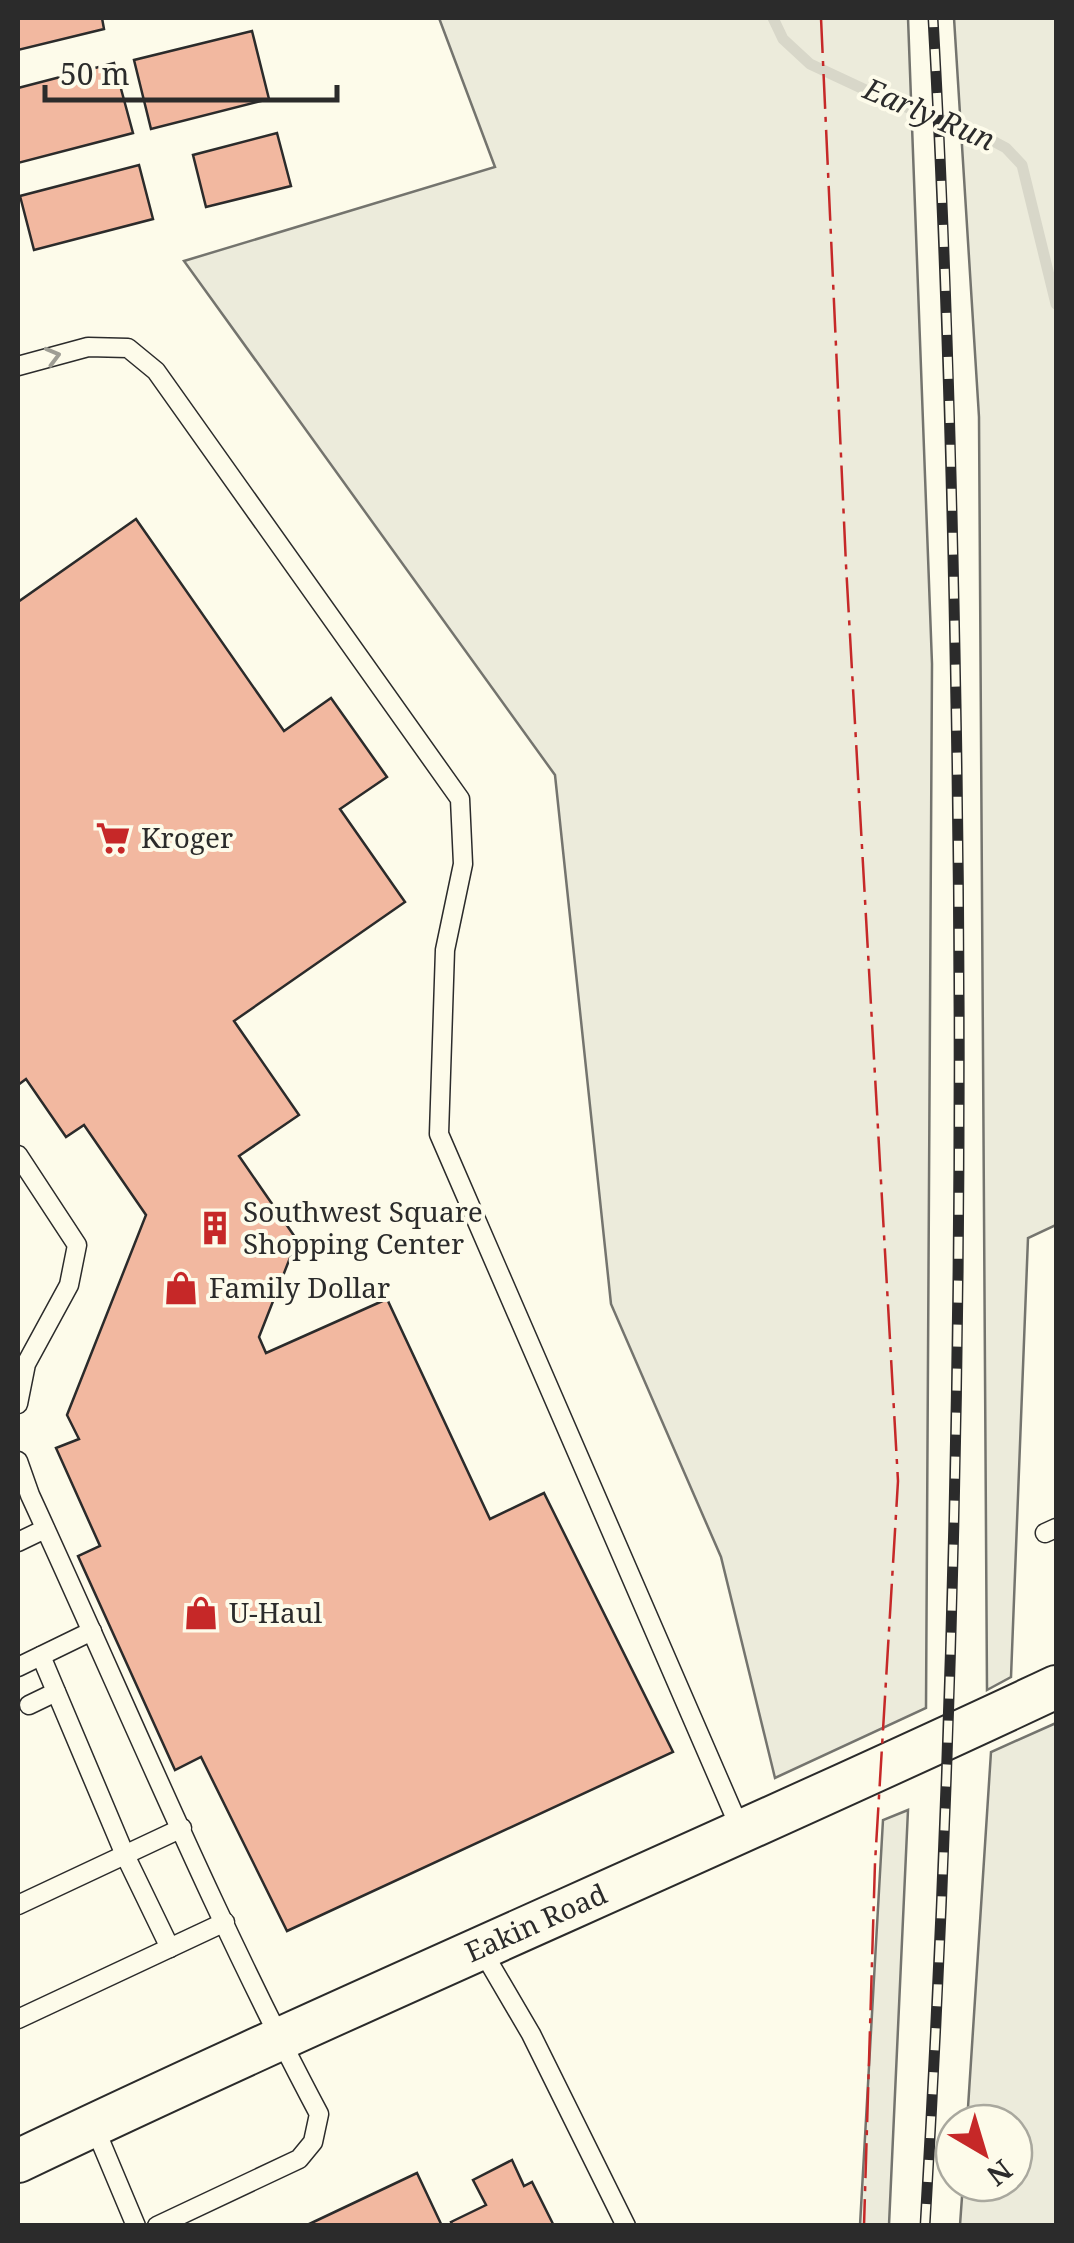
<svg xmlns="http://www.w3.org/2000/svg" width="1074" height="2243" font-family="'Noto Serif',serif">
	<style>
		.green { fill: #ecebdb; stroke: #74746e; stroke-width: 2.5 }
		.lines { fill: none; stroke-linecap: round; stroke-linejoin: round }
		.stream { stroke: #d8d7c9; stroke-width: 11 }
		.building { fill: #f2b8a0; stroke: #2b2b2b; stroke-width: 2.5 }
		.service-casing { stroke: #2b2b2b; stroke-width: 21 }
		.tertiary-casing { stroke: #2b2b2b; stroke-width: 46 }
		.service { stroke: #fdfbea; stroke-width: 18 }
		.tertiary { stroke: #fdfbea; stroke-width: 42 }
		.rail-casing { stroke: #2b2b2b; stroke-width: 11 }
		.rail { stroke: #fdfbea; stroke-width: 8; stroke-dasharray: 22; stroke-linecap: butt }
		.power { stroke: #c62828; stroke-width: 2.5; stroke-dasharray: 35 8 5 8; stroke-linecap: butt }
		.oneway { stroke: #9e9d94 }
		.labels { text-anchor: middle; stroke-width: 8; stroke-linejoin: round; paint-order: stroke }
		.poi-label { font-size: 28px; fill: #2b2b2b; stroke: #fdfbea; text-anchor: start }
		.street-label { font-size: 28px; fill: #2b2b2b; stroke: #fdfbea }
		.water-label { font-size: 30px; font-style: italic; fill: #2b2b2b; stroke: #fdfbea }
	</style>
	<rect width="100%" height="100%" fill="#fdfbea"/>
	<g class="green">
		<path d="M439 18H908L932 664 926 1708 775 1778 721 1557 611 1304 555 775 184 261 495 167Z"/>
		<path d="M954 18H1056V1225L1028 1238 1011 1677 987 1690 979 417Z"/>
		<path d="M1056 1723V2225H960L963 2183H1014V2123H967L991 1752Z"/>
		<path d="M908 1810 889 2225H860L883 1820Z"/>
	</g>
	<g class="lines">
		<path class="stream" d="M773 18 783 39 810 64 887 100 978 133 1006 148 1022 165 1056 304"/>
	</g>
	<g class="building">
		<path d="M18 18H102L104 29 18 50Z"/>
		<path d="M252 31 269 99 151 129 134 60Z"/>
		<path d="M114 63 133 133 18 163V88Z"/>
		<path d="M277 133 291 186 206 207 193 155Z"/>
		<path d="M139 165 153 219 34 250 20 196Z"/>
		<path d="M136 519 284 731 331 698 387 777 340 809 405 902 234 1021 299 1115 239 1156 297 1240 259 1337 266 1353 387 1299 490 1519 544 1493 673 1752 287 1931 201 1757 175 1770 78 1556 100 1546 56 1448 79 1439 67 1415 146 1215 84 1125 66 1137 26 1079 18 1085V602Z"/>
		<path d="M512 2160 524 2186 532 2182 554 2226H453L451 2222 486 2205 473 2180Z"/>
		<path d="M417 2173 442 2226H305Z"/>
	</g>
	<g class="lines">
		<g class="service-casing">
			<g id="service">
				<path d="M18 366 88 347 128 348 156 371 460 799 463 864 445 950 439 1134 742 1833"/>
				<path d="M18 1155 77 1245 69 1285 26 1364 18 1404"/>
				<path d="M18 1461 30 1495C125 1701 212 1913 319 2114L313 2142 299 2159 157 2226"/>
				<path d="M1045 1533 1056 1528"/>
				<path d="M18 1542 45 1529"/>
				<path d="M41 1656 125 1855 170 1948"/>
				<path d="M18 1667 92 1631"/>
				<path d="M29 1705 56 1692"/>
				<path d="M18 1905 182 1828"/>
				<path d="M480 1947 531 2034 626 2226"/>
				<path d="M18 2019 225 1922"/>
				<path d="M94 2126 136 2226"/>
			</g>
		</g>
		<g class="tertiary-casing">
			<path id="tertiary" d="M18 2161C361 1997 712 1849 1056 1687"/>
		</g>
		<use href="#service" class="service"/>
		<use href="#tertiary" class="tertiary"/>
		<g class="rail-casing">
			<path id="rail" d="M925 2226C955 1719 965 1212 956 705 952 476 946 247 933 18"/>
		</g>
		<use href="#rail" class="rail"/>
		<path class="power" d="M821 18 846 565 898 1481 875 1863 864 2226"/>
	</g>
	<defs><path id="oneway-chevron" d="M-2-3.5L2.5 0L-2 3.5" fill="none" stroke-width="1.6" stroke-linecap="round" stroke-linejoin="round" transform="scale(2.5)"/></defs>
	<use class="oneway" href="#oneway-chevron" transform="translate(53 356) rotate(-15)"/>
	<defs>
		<g id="supermarket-bare" transform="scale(2.7)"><path d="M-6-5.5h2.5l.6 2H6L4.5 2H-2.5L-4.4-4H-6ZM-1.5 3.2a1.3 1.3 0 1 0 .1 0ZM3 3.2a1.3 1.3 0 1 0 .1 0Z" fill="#c62828" stroke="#fdfbea" stroke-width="2.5" paint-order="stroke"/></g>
		<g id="building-bare" transform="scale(2.7)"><path d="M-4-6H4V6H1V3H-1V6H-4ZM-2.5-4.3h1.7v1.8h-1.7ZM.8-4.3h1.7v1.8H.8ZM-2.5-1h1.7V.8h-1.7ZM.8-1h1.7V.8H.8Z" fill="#c62828" stroke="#fdfbea" stroke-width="2.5" paint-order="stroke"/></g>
		<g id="shop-bare" transform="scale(2.7)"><path d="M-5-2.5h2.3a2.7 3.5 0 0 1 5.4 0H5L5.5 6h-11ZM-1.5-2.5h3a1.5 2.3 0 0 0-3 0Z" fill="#c62828" stroke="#fdfbea" stroke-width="2.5" paint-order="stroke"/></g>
	</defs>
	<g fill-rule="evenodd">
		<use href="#supermarket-bare" x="113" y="838"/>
		<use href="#building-bare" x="215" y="1228"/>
		<use href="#shop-bare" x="181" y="1288"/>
		<use href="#shop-bare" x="201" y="1613"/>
	</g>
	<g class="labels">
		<g class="poi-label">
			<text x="141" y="848">Kroger</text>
			<text x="243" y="1222">Southwest Square<tspan x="243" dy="32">Shopping Center</tspan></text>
			<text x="209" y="1298">Family Dollar</text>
			<text x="229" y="1623">U-Haul</text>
		</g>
		<g class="street-label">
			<text transform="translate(536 1923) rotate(-24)" y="10">Eakin Road</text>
		</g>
		<g class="water-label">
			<text transform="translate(929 115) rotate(23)" y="10">Early Run</text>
		</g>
	</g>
	<rect width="1074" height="2243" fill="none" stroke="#2b2b2b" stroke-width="40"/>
	<g transform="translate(984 2153) rotate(142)"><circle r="48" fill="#fdfbea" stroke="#a9a89e" stroke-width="2.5"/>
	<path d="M0-8L18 38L0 25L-18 38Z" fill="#c62828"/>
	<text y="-15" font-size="28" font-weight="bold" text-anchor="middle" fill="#2b2b2b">N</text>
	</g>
	<path d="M45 85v15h292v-15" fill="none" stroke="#2b2b2b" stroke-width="5"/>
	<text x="60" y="85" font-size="30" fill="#2b2b2b" stroke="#fdfbea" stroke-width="8" paint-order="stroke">50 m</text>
</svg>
